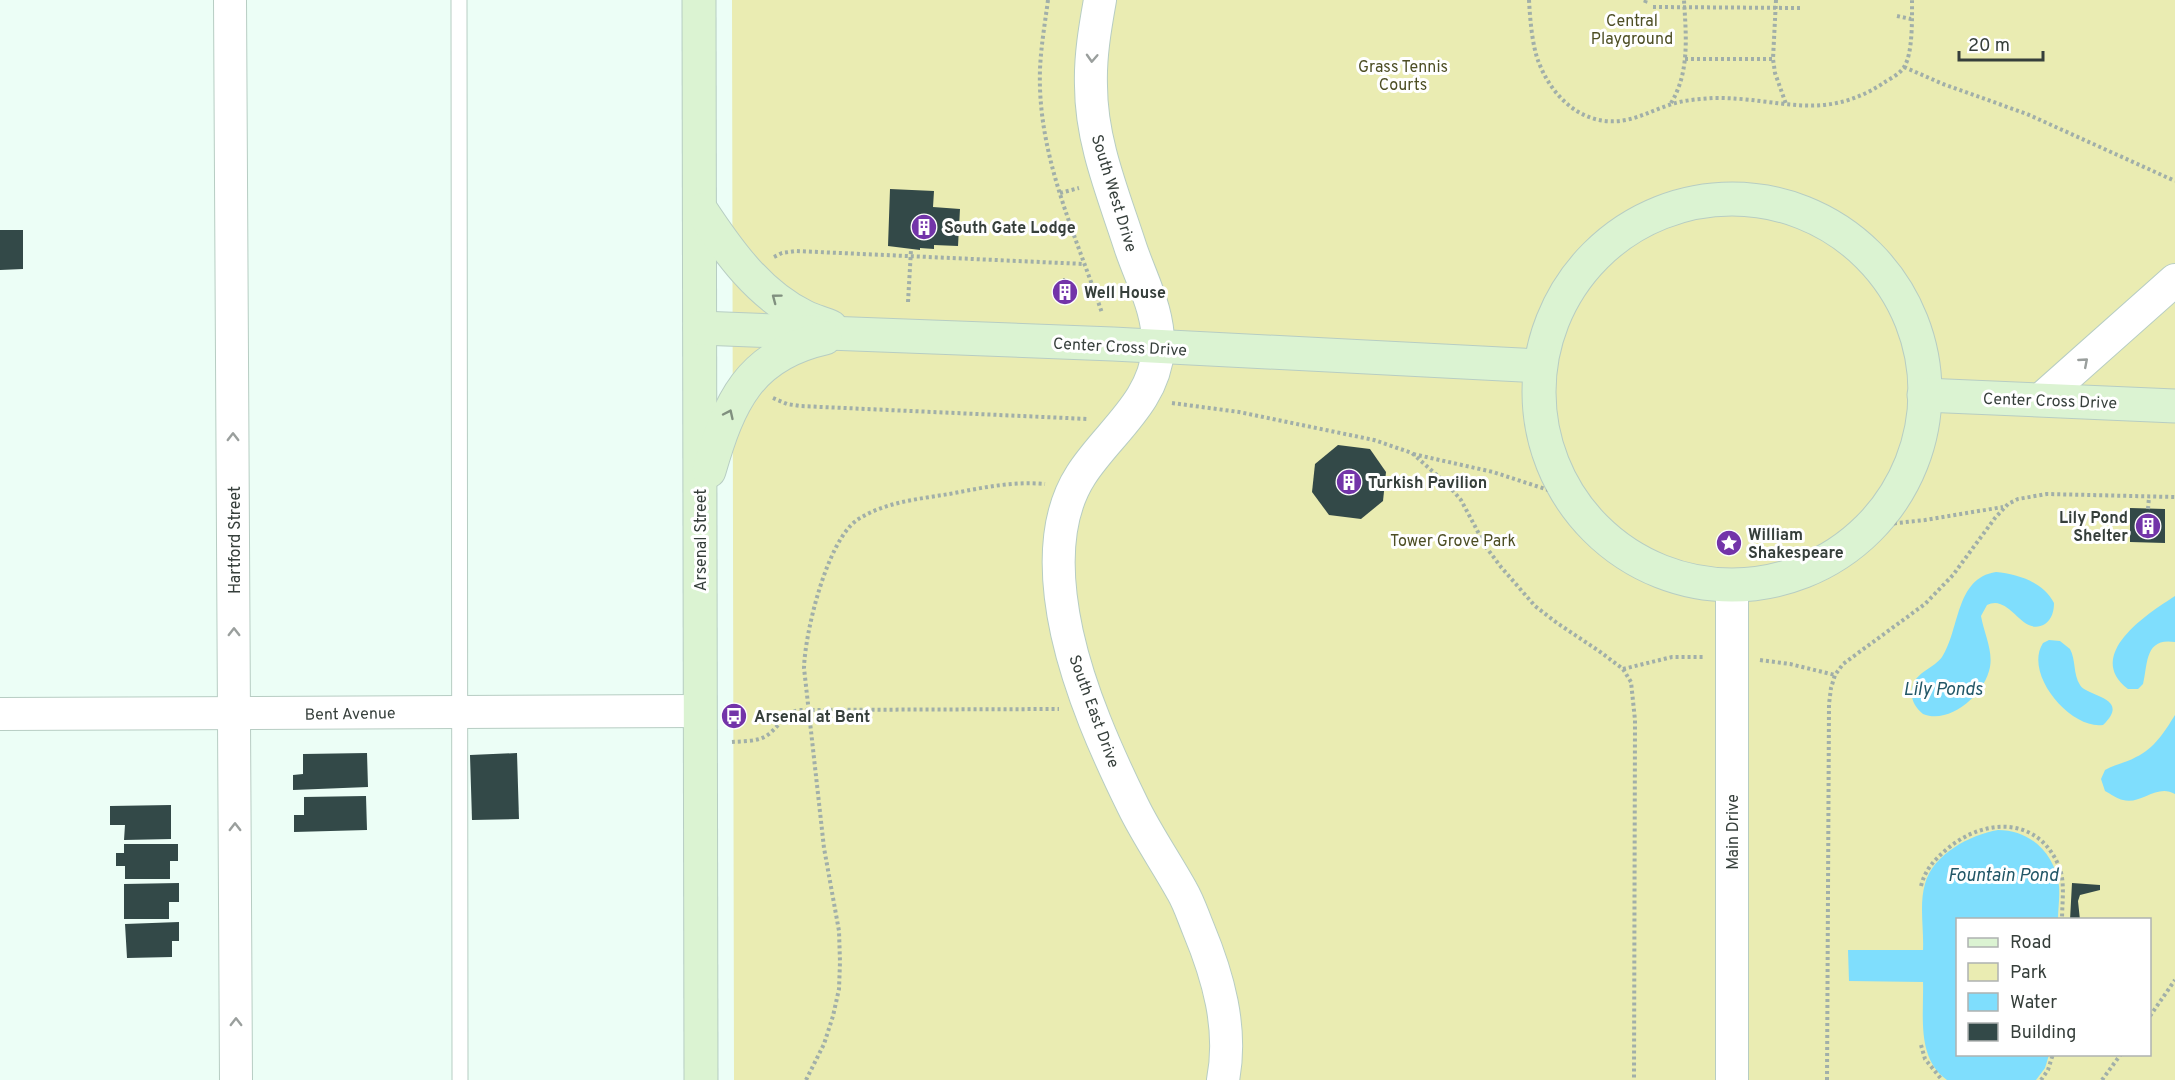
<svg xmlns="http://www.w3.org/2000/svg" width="2175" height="1080" font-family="Overpass,sans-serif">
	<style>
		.green { fill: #eaecb2; fill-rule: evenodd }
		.water { fill: #7fdefd }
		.building { fill: #334948 }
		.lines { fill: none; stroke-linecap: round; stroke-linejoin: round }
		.lane-casing { stroke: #b7cdc3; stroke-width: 17 }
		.street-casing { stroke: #b7cdc3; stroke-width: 34 }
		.secondary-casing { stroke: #b7cdc3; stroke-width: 35 }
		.path { stroke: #a1afa9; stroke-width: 4; stroke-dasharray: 3 3; stroke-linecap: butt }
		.lane { stroke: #fff; stroke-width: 15 }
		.street { stroke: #fff; stroke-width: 32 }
		.secondary { stroke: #dbf3d2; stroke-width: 33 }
		.oneway { stroke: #9a9f9d }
		.oneway2 { stroke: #80907f }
		.labels { text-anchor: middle; stroke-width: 6; stroke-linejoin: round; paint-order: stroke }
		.park-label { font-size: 16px; fill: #4d4e24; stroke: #fff }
		.street-label { font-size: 16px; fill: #363f3b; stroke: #fff }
		.poi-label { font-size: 16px; font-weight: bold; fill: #363f3b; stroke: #fff; text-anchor: start }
		.water-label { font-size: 18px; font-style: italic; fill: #225767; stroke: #fff }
	</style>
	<rect width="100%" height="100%" fill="#ecfef6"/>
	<path class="green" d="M732 0H2175V1080H734ZM1958 920H2150V1054H1958Z"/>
	<g class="water">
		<path d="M1996 572C2018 574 2043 582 2054 603 2054 611 2052 619 2045 624 2026 635 2016 609 2000 604 1996 602 1991 603 1987 605L1981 616C1984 633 1993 650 1990 667 1985 694 1950 725 1923 714 1914 707 1909 696 1913 685 1917 672 1934 668 1942 657 1960 630 1955 578 1996 572Z"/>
		<path d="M2175 596V642C2144 637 2148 665 2143 684L2138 689H2128C2084 655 2147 614 2175 596Z"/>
		<path d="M2049 640 2060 641 2070 649C2076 660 2073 674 2080 685 2087 697 2132 697 2103 725 2071 730 2023 674 2043 643Z"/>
		<path d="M2175 715V794C2157 783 2141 805 2123 800 2117 799 2111 794 2105 791L2101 779 2105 770C2115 764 2126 763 2136 757 2154 749 2165 731 2175 715Z"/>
		<path d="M1998 830C2031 830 2055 854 2059 886 2060 897 2058 909 2058 919L1958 920V1054L2049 1055 2045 1068 2036 1080H1947C1916 1058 1924 1015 1923 982L1849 981 1848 950H1923C1924 929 1919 904 1925 884 1933 854 1970 835 1998 830Z"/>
	</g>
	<g class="building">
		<path d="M890 189 934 191 933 207 960 209 958 246 934 245V249L920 248V250L888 246Z"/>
		<path d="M0 230H23V269L0 270Z"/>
		<path d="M1064 278 1075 286 1070 299 1058 298 1054 285Z"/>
		<path d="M1338 445 1370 449 1386 472 1383 501 1361 519 1329 515 1312 492 1315 464Z"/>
		<path d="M2130 508 2165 509V543L2130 542Z"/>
		<path d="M367 753 368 787 293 790V775L303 774V754Z"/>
		<path d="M517 753 519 819 472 820 470 755Z"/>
		<path d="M366 796 367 830 294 832V815H304V797Z"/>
		<path d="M171 805V839L124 840 125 825H110V806Z"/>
		<path d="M124 844H178V861H170V879H125V866H116V853H124Z"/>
		<path d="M179 883V902H169V919H124V884Z"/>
		<path d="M2072 883 2100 885V890L2080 895 2078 901 2080 920H2070Z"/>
		<path d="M179 922V941H172V957L127 958 125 924Z"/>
	</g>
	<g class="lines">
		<g class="lane-casing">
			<path id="lane" d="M459 0 460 1080"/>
		</g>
		<g class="street-casing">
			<g id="street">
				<path d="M230 0 236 1080"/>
				<path d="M1100 0C1095 28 1090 57 1091 86 1091 142 1114 196 1131 249 1142 281 1160 313 1158 349 1155 402 1107 434 1081 475 1052 520 1056 582 1067 633 1080 692 1106 751 1133 806 1147 835 1166 862 1182 891 1189 903 1193 916 1198 928 1218 976 1233 1028 1223 1080"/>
				<path d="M2040 400 2175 280"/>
				<path d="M1732 585V1080"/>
				<path d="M0 714 700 711"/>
			</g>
		</g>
		<g class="secondary-casing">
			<g id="secondary">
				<path d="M699 0 701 1080"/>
				<circle cx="1732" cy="392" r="193"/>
				<path d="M701 210C728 251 759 295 805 317 813 321 822 323 831 327"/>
				<path d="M700 328 1113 344 1540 366"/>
				<path d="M1924 395 2175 406"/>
				<path d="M709 471C729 402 749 355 825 338"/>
			</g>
		</g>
		<g class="path">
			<path d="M1048 0C1045 23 1041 46 1040 69 1037 155 1075 233 1102 313"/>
			<path d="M1529 0C1530 18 1532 46 1539 63 1553 99 1585 128 1626 120 1641 117 1654 110 1669 105 1683 100 1699 99 1714 98 1779 97 1821 123 1882 84 1889 79 1899 75 1904 67 1913 54 1912 17 1912 0"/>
			<path d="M1776 0 1773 59 1775 73 1786 104"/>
			<path d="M1645 3 1646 0"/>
			<path d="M1653 7 1800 8"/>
			<path d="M1897 16 1911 19"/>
			<path d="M1685 59H1773"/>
			<path d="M1904 67 1943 84 2027 114 2175 181"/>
			<path d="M1671 103C1690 72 1686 35 1684 0"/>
			<path d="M1060 193 1079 188"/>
			<path d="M774 257 782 253 796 251 1084 264"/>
			<path d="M908 302 911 250"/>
			<path d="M773 398 787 404 800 406 1088 419"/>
			<path d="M1172 403 1239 412 1374 440 1412 453 1447 484 1461 500 1486 547 1501 567 1535 606 1557 623 1599 651 1623 669 1631 682 1635 720 1634 1080"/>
			<path d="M1413 454 1493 472 1570 497"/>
			<path d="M2148 509 2149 497"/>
			<path d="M1870 526 1925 520 2003 507"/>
			<path d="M1760 660 1790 664 1835 675"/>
			<path d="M1623 669 1672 657H1704"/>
			<path d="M732 742C744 741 759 742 769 734 780 725 784 715 798 710L1059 709"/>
			<path d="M1921 886C1925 870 1934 860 1947 849 1985 817 2040 816 2060 869 2065 885 2062 903 2062 920"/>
			<path d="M2150 1016 2175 980"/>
			<path d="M1921 1045 1925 1059 1942 1080"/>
			<path d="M806 1080 824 1044 833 1016 839 989 840 962 839 931 824 848 804 668C805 632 827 541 857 520 884 502 919 499 949 494 981 488 1012 481 1045 484"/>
			<path d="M1827 1080 1829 704 1831 688 1835 675 1843 664 1925 604 1953 575 1995 518 2008 504 2018 499 2047 494 2175 497"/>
			<path d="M2041 1080 2048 1070 2053 1054"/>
			<path d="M2102 1080 2121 1054"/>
		</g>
		<use href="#lane" class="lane"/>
		<use href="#street" class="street"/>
		<use href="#secondary" class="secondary"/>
	</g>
	<defs><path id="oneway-chevron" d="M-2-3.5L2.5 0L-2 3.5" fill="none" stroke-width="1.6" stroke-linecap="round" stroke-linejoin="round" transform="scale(1.5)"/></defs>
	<g class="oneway">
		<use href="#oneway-chevron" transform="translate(1092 58) rotate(93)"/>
		<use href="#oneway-chevron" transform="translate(2084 362) rotate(-41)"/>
		<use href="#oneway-chevron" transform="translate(233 437) rotate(-90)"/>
		<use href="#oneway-chevron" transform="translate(234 632) rotate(-90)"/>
		<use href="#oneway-chevron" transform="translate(235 827) rotate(-90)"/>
		<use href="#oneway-chevron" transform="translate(236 1022) rotate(-90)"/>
	</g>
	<g class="oneway2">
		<use href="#oneway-chevron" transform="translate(776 298) rotate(-143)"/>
		<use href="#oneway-chevron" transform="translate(729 414) rotate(-65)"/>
	</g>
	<defs>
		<g id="building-disc" transform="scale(1.35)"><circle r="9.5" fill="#7334a9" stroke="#fff"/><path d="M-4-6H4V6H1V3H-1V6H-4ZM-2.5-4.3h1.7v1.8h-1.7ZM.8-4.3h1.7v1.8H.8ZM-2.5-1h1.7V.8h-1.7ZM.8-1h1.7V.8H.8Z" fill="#fff"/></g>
		<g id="sight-disc" transform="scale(1.35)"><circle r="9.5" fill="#7334a9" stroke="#fff"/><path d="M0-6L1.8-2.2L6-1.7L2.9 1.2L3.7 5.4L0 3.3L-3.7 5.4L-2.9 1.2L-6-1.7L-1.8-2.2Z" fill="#fff"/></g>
		<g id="bus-disc" transform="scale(1.35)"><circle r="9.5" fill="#7334a9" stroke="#fff"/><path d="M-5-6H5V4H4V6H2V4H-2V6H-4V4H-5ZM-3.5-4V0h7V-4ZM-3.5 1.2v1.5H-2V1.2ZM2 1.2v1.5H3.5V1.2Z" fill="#fff"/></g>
	</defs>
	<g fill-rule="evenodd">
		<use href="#building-disc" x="924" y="227"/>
		<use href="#building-disc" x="1065" y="292"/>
		<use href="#building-disc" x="1349" y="482"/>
		<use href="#building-disc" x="2148" y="526"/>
		<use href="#sight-disc" x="1729" y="543"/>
		<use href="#bus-disc" x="734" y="716"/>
	</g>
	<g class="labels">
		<g class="park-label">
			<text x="1632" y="26">Central<tspan x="1632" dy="18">Playground</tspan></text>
			<text x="1403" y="72">Grass Tennis<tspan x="1403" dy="18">Courts</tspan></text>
			<text x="1453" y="546">Tower Grove Park</text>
		</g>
		<g class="street-label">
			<text transform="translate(1115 193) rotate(73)" y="6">South West Drive</text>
			<text transform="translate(1120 346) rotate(3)" y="6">Center Cross Drive</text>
			<text transform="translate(2050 400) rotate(2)" y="6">Center Cross Drive</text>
			<text transform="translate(234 540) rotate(-90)" y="6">Hartford Street</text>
			<text transform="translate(700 540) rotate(-90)" y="6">Arsenal Street</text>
			<text transform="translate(1095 711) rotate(70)" y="6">South East Drive</text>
			<text transform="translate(350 713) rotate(-1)" y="6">Bent Avenue</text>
			<text transform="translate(1732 832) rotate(-90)" y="6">Main Drive</text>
		</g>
		<g class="poi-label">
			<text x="944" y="233">South Gate Lodge</text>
			<text x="1084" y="298">Well House</text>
			<text x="1368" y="488">Turkish Pavilion</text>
			<text x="2128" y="523" text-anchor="end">Lily Pond<tspan x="2128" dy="18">Shelter</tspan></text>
			<text x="1748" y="540">William<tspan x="1748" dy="18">Shakespeare</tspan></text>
			<text x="754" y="722">Arsenal at Bent</text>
		</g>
		<g class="water-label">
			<text x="1943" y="695">Lily Ponds</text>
			<text x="2003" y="881">Fountain Pond</text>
		</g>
	</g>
	<rect x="1956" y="918" width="195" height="138" fill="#ffffff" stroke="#afb2b1" stroke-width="1.5"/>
	<rect x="1968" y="938" width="30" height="9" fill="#dbf3d2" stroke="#afb2b1" stroke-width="1.5"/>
	<text x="2010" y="948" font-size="18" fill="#363f3b">Road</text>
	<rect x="1968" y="963" width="30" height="18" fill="#eaecb2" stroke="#afb2b1" stroke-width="1.5"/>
	<text x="2010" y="978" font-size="18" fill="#363f3b">Park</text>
	<rect x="1968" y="993" width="30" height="18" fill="#7fdefd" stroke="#afb2b1" stroke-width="1.5"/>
	<text x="2010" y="1008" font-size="18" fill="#363f3b">Water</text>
	<rect x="1968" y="1023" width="30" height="18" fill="#334948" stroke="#afb2b1" stroke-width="1.5"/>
	<text x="2010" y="1038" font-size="18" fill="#363f3b">Building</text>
	<path d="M1959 51v9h84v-9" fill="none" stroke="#363f3b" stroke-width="3"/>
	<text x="1968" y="51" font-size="18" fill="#363f3b" stroke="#ffffff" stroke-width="4.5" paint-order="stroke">20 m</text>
</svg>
